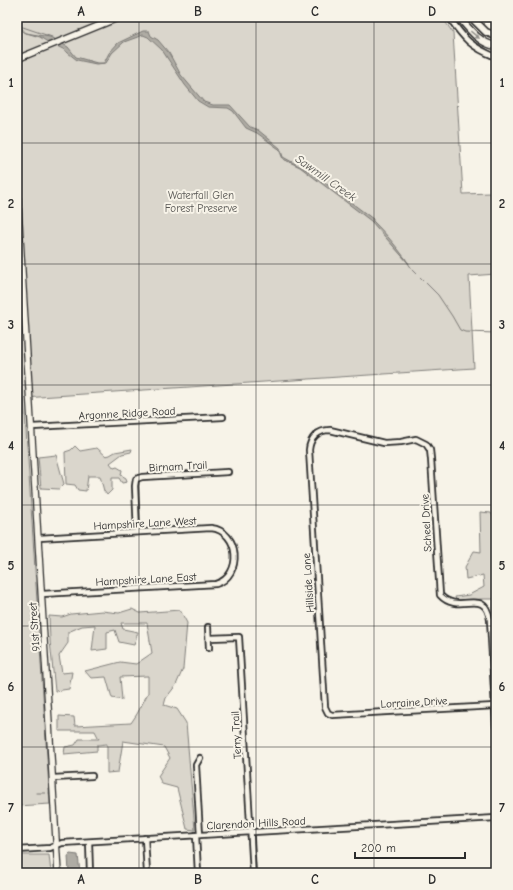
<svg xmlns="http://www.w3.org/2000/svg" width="513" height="890" font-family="'Comic Neue',sans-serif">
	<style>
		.green { fill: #dad6cc; stroke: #82807c }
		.water { fill: #afaca4; stroke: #7a7874 }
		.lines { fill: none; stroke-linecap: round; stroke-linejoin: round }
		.stream { stroke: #7a7874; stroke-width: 1 }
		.minor-casing { stroke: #2b2b2b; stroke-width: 8 }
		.major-casing { stroke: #2b2b2b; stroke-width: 8 }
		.highway-casing { stroke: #2b2b2b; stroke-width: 9 }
		.minor { stroke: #f7f3e8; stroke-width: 4.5 }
		.major { stroke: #f7f3e8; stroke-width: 5.5 }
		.highway { stroke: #f7f3e8; stroke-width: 6 }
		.oneway { fill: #918f8a }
		.grid { fill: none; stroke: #2b2b2b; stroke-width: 1; stroke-opacity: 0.55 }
		.labels { text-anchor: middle; stroke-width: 4; stroke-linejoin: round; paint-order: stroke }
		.park-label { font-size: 11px; fill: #575653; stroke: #f7f3e8 }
		.street-label { font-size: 11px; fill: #2b2b2b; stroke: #f7f3e8 }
		.water-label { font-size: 12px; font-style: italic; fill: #53524f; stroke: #f7f3e8 }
		.neatline { fill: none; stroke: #2b2b2b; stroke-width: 1.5 }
		.grid-label { font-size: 13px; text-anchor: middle; font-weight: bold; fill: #2b2b2b }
	</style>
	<rect width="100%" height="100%" fill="#f7f3e8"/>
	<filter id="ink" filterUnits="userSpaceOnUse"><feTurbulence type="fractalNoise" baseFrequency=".025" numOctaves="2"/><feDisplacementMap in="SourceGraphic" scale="8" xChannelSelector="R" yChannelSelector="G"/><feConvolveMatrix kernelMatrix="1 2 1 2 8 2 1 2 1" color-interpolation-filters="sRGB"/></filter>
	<g filter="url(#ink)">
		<g class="green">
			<path d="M17 17H442L453 33 463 194 490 193 492 191H496V274L469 276 474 368 24 398 50 804 17 806Z"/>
			<path d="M75 446 80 451 97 448 106 456 110 455 115 452 132 449 131 452 122 454 110 463 114 468 117 467 122 470 121 475 126 478 127 482 122 483 119 478H112V490L107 495 104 491 100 476H88L86 491 78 490 75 485 66 484 65 452 71 450Z"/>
			<path d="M56 455 64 484 59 489 41 488 38 457Z"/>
			<path d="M480 512 491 513 496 522V606L494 599H482L456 600 455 597 469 595 484 587 483 575 466 579 465 567 474 551 481 552Z"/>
			<path d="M132 609 140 613 180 610 187 623 183 669 176 685 166 698 164 705 177 709 186 723 195 830 187 829 177 788 162 784 158 776 170 758 164 747 123 741 118 772 107 773V744L97 745V751L64 754 65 747 75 745 79 739H99L95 731H59V716L74 717 75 726 131 723 137 714 148 693V676L120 677 122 700 112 698 106 677 91 678 85 671 120 662 136 664 152 653 147 623H121L123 629 138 632 134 645 119 642 115 630 107 632V649L92 651 95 625 82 626 68 632V643L59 656 62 673 72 672 69 689 55 691 50 641 49 616 62 617 71 614 102 611 119 613Z"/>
			<path d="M17 855H49L51 873H17Z"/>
		</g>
		<g class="water">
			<path d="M17 23 26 33 50 37 68 47 76 57 97 63H104L109 53 118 43 143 31H149L151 36 158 40 169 53 181 75 204 102 213 105H230L250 127 258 130 280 148 283 157 312 173 373 219V221C387 235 397 247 409 264L371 221 300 167 283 159 279 149 257 133 246 128 233 111 228 108 208 107 198 101 185 85 162 50 148 37 143 35 124 42 112 53 106 63 96 64 77 60 63 49 46 41 40 37 23 32 17 27Z"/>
			<path d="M70 854 78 855 80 873H69L68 856Z"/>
		</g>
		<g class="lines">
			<g class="stream">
				<path d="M17 25 52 37"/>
				<path d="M404 257 412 269 438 295 452 316 460 330 465 332 496 333"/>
				<path d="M36 793H45"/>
				<path d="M49 793H50"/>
			</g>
			<g class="minor-casing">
				<g id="minor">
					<path d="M449 17C464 39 471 47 496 57"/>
					<path d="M32 427 223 417"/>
					<path d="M137 532 135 486 136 479 142 477 228 472"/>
					<path d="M39 538 211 528C240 531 243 576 216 584L42 594"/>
					<path d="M208 627 209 648"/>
					<path d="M209 638 239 637 253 873"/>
					<path d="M496 706H495L332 715 328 713 325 707 309 450C310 438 318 430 330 430L384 443 401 442 416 439 426 444 430 450 431 459 440 595C459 616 485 586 490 620L496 726"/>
					<path d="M200 758 196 765 200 835"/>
					<path d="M53 778 92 776"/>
					<path d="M196 835 198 873"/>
					<path d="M145 838 147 873"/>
					<path d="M89 842 90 873"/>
					<path d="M17 850 50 848 62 843 496 818"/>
				</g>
			</g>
			<g class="major-casing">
				<g id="major">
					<path d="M17 59 120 17"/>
					<path d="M17 188 58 873"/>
				</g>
			</g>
			<g class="highway-casing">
				<g id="highway">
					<path d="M459 17C469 29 479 43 496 46"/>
					<path d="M471 17 486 32 496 36"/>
				</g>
			</g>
			<use href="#minor" class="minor"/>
			<use href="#major" class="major"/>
			<use href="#highway" class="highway"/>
		</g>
		<defs><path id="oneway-solid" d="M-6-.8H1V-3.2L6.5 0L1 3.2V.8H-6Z"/></defs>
		<use class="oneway" href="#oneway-solid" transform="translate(475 35) rotate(39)"/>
	</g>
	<path class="grid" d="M139 17V873M256 17V873M374 17V873M17 143H496M17 264H496M17 385H496M17 505H496M17 626H496M17 747H496"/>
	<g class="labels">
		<g class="park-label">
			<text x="201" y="199">Waterfall Glen<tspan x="201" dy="13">Forest Preserve</tspan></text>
		</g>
		<g class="street-label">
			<text transform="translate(127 413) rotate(-3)" y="4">Argonne Ridge Road</text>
			<text transform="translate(178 466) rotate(-3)" y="4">Birnam Trail</text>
			<text transform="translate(145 523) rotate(-3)" y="4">Hampshire Lane West</text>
			<text transform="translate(426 523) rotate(-93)" y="4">Scheel Drive</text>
			<text transform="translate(146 579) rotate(-3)" y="4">Hampshire Lane East</text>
			<text transform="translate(308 583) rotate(-94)" y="4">Hillside Lane</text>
			<text transform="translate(34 627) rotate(-94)" y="4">91st Street</text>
			<text transform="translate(414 702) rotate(-3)" y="4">Lorraine Drive</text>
			<text transform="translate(236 735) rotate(-93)" y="4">Terry Trail</text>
			<text transform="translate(256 823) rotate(-3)" y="4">Clarendon Hills Road</text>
		</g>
		<g class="water-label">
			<text transform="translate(326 178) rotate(35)" y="4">Sawmill Creek</text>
		</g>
	</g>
	<rect width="513" height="890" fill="none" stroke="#f7f3e8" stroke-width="44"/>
	<path d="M355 852v6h110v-6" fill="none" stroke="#2b2b2b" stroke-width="2"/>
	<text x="361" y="852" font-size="12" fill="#2b2b2b" stroke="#f7f3e8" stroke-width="3" paint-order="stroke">200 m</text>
	<rect x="22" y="22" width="469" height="846" class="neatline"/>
	<g class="grid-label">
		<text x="81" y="16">A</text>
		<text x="198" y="16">B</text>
		<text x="315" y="16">C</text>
		<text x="432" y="16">D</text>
		<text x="11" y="87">1</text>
		<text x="502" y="87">1</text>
		<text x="11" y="208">2</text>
		<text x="502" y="208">2</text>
		<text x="11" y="329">3</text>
		<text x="502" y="329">3</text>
		<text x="11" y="450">4</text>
		<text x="502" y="450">4</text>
		<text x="11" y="570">5</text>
		<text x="502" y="570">5</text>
		<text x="11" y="691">6</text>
		<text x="502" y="691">6</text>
		<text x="11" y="812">7</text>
		<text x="502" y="812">7</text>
		<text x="81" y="884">A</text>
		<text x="198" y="884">B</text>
		<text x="315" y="884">C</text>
		<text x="432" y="884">D</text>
	</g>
</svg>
